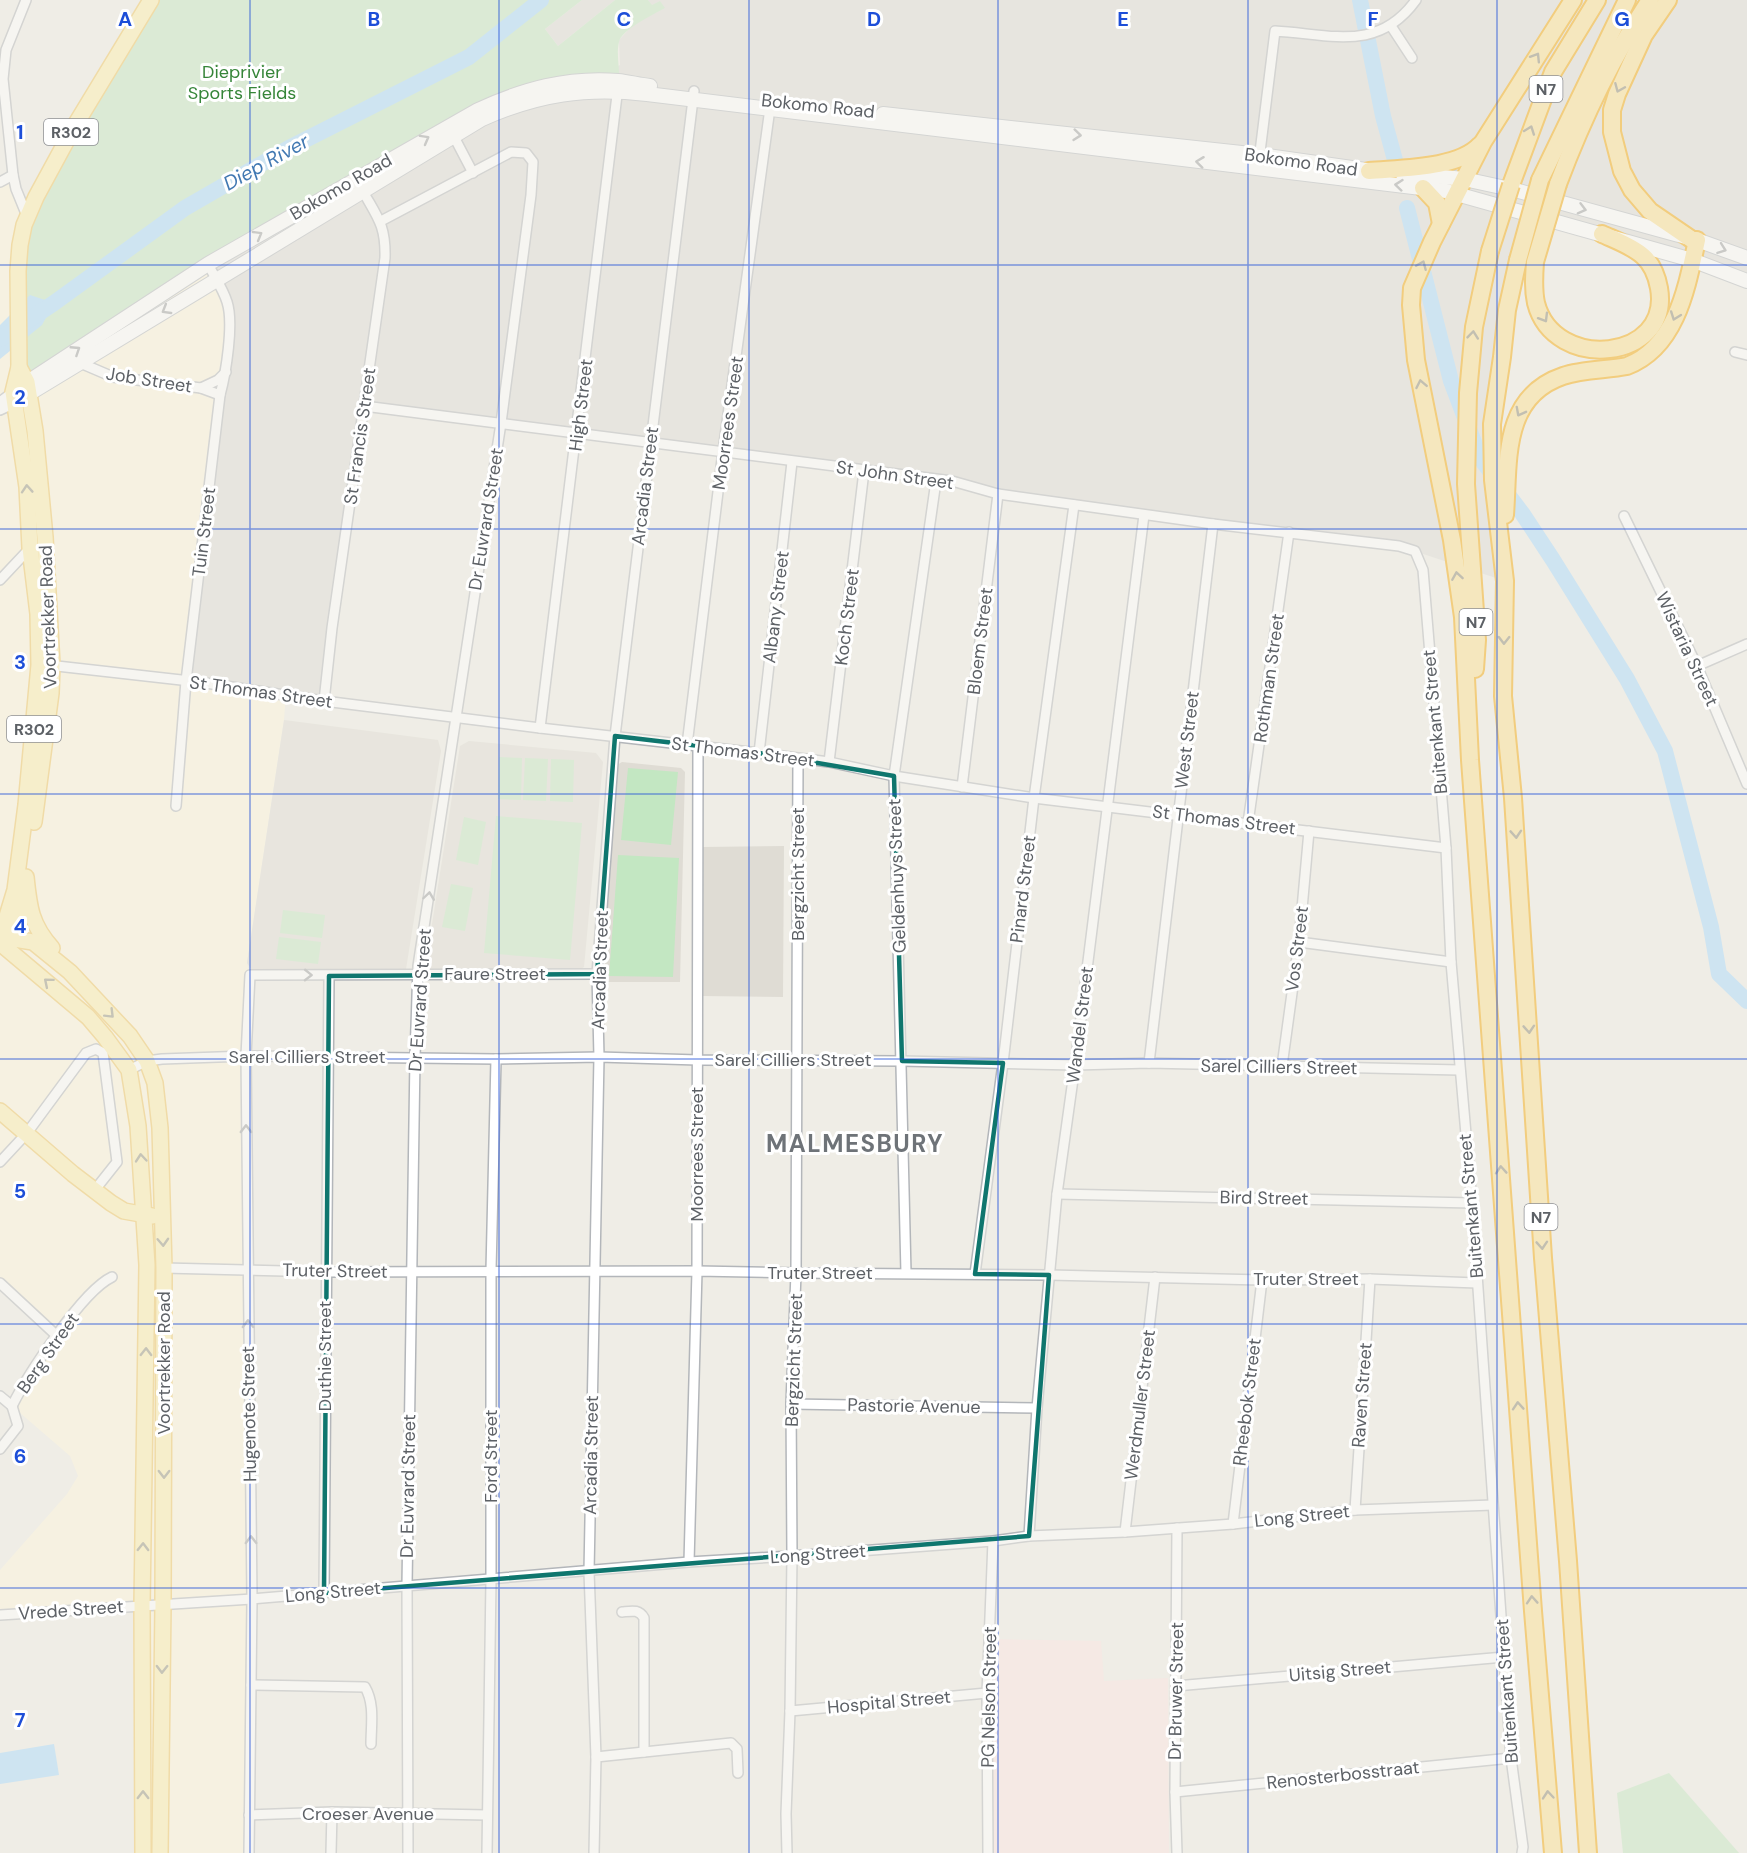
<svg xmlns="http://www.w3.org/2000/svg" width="1747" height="1853" font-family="'DM Sans',sans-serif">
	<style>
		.commercial { fill: #fef6dc }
		.industrial { fill: #dedcd8 }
		.education { fill: #dfdcd4 }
		.medical { fill: #fce4e2 }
		.green { fill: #c3e7c2 }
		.water { fill: #a6d9ff }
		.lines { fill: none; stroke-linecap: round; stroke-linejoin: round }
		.river { stroke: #a6d9ff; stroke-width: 16 }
		.street-casing { stroke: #b3b6ba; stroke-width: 12 }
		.secondary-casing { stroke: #b4b8bd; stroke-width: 16 }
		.primary-casing { stroke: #f2c65c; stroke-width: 18 }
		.highway-casing { stroke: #f5a600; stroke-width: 20 }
		.street { stroke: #fff; stroke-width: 9 }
		.secondary { stroke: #fff; stroke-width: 14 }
		.primary { stroke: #fff0ab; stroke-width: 15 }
		.highway { stroke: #fde08f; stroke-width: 16 }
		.highway-bridge-casing { stroke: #f5a600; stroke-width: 20; stroke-linecap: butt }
		.highway-bridge { stroke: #fde08f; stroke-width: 16 }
		.oneway { stroke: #8d8772 }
		.oneway2 { stroke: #9ea0a3 }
		.oneway3 { stroke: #96937e }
		.marked { fill: none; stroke: #0f766e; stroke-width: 4.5; stroke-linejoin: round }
		.grid { fill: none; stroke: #1d4ed8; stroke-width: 1.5; stroke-opacity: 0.55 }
		.labels { text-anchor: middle; stroke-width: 6; stroke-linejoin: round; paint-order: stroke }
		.shield { fill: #fff; stroke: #8e9094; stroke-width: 1.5 }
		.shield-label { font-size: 16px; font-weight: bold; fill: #5d6166 }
		.park-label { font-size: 18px; fill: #358538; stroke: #fff }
		.street-label { font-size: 18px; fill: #5d6166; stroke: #fff }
		.water-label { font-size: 20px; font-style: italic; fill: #4279b2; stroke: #fff }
		.district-label { font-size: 24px; font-weight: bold; letter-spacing: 1.5px; fill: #6e7378; stroke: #fff }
		.grid-label { font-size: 20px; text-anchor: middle; font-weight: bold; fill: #1d4ed8; stroke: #fff; stroke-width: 6; stroke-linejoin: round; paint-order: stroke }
	</style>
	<rect width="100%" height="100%" fill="#efede6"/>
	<path class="commercial" d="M13 175 23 208 208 264 224 295 286 694 284 720 247 963 250 975 249 1853H143L142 1605 0 1615V1570L67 1494 78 1476 70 1456 12 1406 56 1335 0 1283V182Z"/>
	<g class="industrial">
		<path d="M582 0H615L558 46 545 29Z"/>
		<path d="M648 0H1747V281L1533 215 1492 424 1505 581 1408 549 998 494 952 481 364 406 324 701 186 681 230 316 208 264 356 178 620 65 619 40 651 5Z"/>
	</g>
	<g class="education">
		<path d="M284 720 438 740 441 751 406 969 399 976 254 973 247 963Z"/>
		<path d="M469 741 596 753 603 762 584 967 570 977 431 976 425 969 460 746Z"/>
		<path d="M622 762 681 768 685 772 680 982H603L617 765Z"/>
		<path d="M784 846 783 997 701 996 702 847Z"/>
	</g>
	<path class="medical" d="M991 1639 1101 1641 1104 1681 1168 1678 1169 1853H991Z"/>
	<g class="green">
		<path d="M151 0H582L545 29 558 46 615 0H648L652 5 660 1 665 8C654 14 621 30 619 42 616 54 620 69 619 81L571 83 356 178 27 382 19 353 24 225Z"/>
		<path d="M499 757 522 758 521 800 498 799Z"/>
		<path d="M525 758 548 759 546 801 523 800Z"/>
		<path d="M551 759 574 760 573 802 550 801Z"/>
		<path d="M628 768 678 772 671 845 621 840Z"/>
		<path d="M496 816 582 823 570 960 484 953Z"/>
		<path d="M464 817 486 822 478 865 456 860Z"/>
		<path d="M618 855 679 858 673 977 609 976Z"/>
		<path d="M451 884 473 888 465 931 442 927Z"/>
		<path d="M283 910 325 915 322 938 280 933Z"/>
		<path d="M279 937 321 942 318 964 276 959Z"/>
		<path d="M1669 1773 1739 1853H1623L1617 1793Z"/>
	</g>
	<g class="water">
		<path d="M30 295 54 303 42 325 0 359V325Z"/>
		<path d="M54 1744 59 1775 0 1784V1753Z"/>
	</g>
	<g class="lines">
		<g class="river">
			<path d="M1360 0 1383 116 1395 160"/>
			<path d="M1407 208 1451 381 1480 458 1522 513 1553 560 1627 679 1665 751 1711 927 1719 974 1747 1001"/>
			<path d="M0 339 54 303 185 208 289 148 469 57 541 0"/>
		</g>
		<g class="street-casing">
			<g id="street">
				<path d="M26 0 6 50 3 79 13 175 16 189 27 216"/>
				<path d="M1391 26 1412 58"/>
				<path d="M451 131 473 173"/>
				<path d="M1259 160 1275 31C1330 34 1378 53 1416 0"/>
				<path d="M0 182 13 175"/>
				<path d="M381 221 511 152 526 153 533 162 531 195 501 423 418 966 415 1057 407 1586 408 1853"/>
				<path d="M1735 352 1747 355"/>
				<path d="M78 362 113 377 201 388 220 395"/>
				<path d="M201 388 218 380 226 372"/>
				<path d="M0 402 13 392"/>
				<path d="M364 406 952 481 998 494 1213 524 1399 546 1415 551 1423 570 1446 848 1451 962 1472 1203 1511 1758 1523 1847 1522 1853"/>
				<path d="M0 410 15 403"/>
				<path d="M1624 516 1697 666 1747 784"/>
				<path d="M0 580 31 547"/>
				<path d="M48 665 199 682 324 701 540 728 759 753 829 762 894 776 1034 798 1446 848"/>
				<path d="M1697 666 1747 644"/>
				<path d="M324 701 332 628 385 258C386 223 376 216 360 186"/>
				<path d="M540 728 618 87"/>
				<path d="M687 745 723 451 771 101"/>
				<path d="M759 753 792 462"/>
				<path d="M829 762 864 471"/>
				<path d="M962 787 998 494"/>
				<path d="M176 806 186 681 220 395C226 373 234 323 227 302 223 289 214 276 208 264"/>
				<path d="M1248 823 1289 532"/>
				<path d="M1299 942 1451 962"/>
				<path d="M1149 1063 1213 524"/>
				<path d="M1282 1066 1299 942 1309 831"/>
				<path d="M129 1070 147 1061 162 1059 246 1056 496 1059 599 1057 698 1060 902 1061 1075 1065 1149 1063 1459 1070"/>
				<path d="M0 1162 27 1133 86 1053 96 1049 103 1053 117 1162 94 1191"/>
				<path d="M1057 1194 1472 1203"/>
				<path d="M164 1268 325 1272 697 1271 796 1273 1049 1275 1262 1280 1370 1279 1477 1283"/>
				<path d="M906 1273 894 776 936 481"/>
				<path d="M975 1274 1003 1063 1034 798 1074 505"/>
				<path d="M0 1283 56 1335"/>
				<path d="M0 1396 12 1406"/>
				<path d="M791 1404 1037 1408"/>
				<path d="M12 1406C27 1376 82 1291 112 1277"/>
				<path d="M0 1449 18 1426 12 1406"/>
				<path d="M1355 1510 1370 1279"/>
				<path d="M1233 1524 1262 1280"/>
				<path d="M1125 1532 1155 1277"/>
				<path d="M1029 1536 1037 1408 1057 1194 1075 1065 1144 515"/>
				<path d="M689 1562 697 1271 698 746"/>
				<path d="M324 1593 329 976"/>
				<path d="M622 1612C632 1611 639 1609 644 1618V1752"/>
				<path d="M0 1615 252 1599 689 1562 792 1556 993 1541 1029 1536 1125 1532 1233 1524 1355 1510 1493 1505"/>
				<path d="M251 1685 365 1687C375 1704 371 1725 371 1744"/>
				<path d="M1176 1686 1504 1657"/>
				<path d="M790 1711 987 1693"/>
				<path d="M596 1757 731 1743 737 1749 738 1773"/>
				<path d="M1175 1792 1511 1758"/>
				<path d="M249 1815 332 1812 487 1815"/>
				<path d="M249 1853 252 1599 246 1056 250 975 597 974"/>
				<path d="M331 1853 332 1812"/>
				<path d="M487 1853 491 1580V1270L496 1059"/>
				<path d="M594 1853 596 1757 589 1572 599 1057 597 974 615 736 694 91"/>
				<path d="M787 1853 786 1814 790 1711 792 1556 791 1404 796 1273 798 759"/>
				<path d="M988 1853 987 1693 993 1541"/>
				<path d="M1177 1853 1175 1792 1177 1528"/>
			</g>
		</g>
		<g class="secondary-casing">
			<g id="secondary">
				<path d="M883 114 1260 155 1380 172"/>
				<path d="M1402 173 1464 179 1515 190 1697 240 1747 258"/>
				<path d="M20 387 208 264 478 110C524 89 567 77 618 81 629 82 639 85 650 86"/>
				<path d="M22 398 482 119C538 94 586 87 647 94L1446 191 1692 260 1747 281"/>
			</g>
		</g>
		<g class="primary-casing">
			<g id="primary">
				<path d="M19 367 27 382 35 431 45 537 52 665 51 693 34 822"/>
				<path d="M26 877C29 907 31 925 52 948"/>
				<path d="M2 933 14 939 33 942 70 972 130 1036 147 1061 155 1083 160 1128 164 1268 163 1605 160 1853"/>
				<path d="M0 939 15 890 26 805 39 665 38 614 30 548 27 487 13 392 19 367 18 271 20 245 24 225 36 197 74 127 151 0"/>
				<path d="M0 943 88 1017 105 1037 129 1070 138 1126 147 1265 142 1605 143 1853"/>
				<path d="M9 944 14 939 21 899"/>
				<path d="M0 1111 73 1174 111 1203 124 1211 152 1216"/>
			</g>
		</g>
		<g class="highway-casing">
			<g id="highway">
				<path d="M1668 0 1644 35 1617 94 1612 110V132L1622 171 1632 190 1650 211 1691 239"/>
				<path d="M1369 171C1400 168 1458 169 1480 145"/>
				<path d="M1540 180 1627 0"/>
				<path d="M1558 184C1582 120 1612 57 1650 0"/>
				<path d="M1511 185 1553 72 1597 0"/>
				<path d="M1423 188 1437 203 1441 224"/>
				<path d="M1518 260 1507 310 1502 357 1492 424 1493 480 1505 581 1503 696 1513 798 1543 1258 1568 1561 1588 1853"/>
				<path d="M1535 262C1534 276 1533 289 1536 303 1554 373 1672 361 1659 288 1657 277 1652 264 1643 256 1632 246 1615 240 1602 234"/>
				<path d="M1505 515C1509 462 1501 397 1563 376 1583 369 1607 370 1627 366 1677 347 1687 286 1697 240"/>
				<path d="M1475 669 1477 640 1466 484 1468 393 1474 327 1490 251"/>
				<path d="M1553 1853 1533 1611 1470 760 1463 617 1452 540 1416 360 1411 305 1412 288 1432 242 1483 142 1573 0"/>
			</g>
		</g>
		<use href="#street" class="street"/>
		<use href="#secondary" class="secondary"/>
		<use href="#primary" class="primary"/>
		<use href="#highway" class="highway"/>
		<g class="highway-bridge-casing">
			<g id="highway-bridge">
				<path d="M1490 251 1511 185"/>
				<path d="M1518 260 1540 180"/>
				<path d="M1535 262 1558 184"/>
			</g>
		</g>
		<use href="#highway-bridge" class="highway-bridge"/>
	</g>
	<defs><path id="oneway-chevron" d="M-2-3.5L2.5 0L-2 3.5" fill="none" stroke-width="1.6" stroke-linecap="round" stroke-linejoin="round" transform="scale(1.5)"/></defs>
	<g class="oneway">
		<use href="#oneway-chevron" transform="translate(1536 57) rotate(-58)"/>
		<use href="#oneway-chevron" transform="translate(1619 88) rotate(113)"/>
		<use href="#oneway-chevron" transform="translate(1530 130) rotate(-70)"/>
		<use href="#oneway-chevron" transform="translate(1422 265) rotate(-67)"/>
		<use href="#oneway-chevron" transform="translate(1675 316) rotate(110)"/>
		<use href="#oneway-chevron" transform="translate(1544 318) rotate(59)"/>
		<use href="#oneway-chevron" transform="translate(1473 335) rotate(-84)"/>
		<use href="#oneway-chevron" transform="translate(1421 384) rotate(-101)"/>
		<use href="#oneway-chevron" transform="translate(1520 412) rotate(118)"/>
		<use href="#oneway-chevron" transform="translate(1457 576) rotate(-99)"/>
		<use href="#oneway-chevron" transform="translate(1504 640) rotate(91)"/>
		<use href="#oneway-chevron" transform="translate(1516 834) rotate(86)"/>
		<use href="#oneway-chevron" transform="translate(1529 1029) rotate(86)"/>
		<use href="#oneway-chevron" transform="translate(1501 1170) rotate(-94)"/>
		<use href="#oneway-chevron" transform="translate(1542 1245) rotate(86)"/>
		<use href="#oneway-chevron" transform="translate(1518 1406) rotate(-94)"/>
		<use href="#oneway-chevron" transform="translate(1532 1600) rotate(-94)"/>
		<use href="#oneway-chevron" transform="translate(1548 1795) rotate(-95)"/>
	</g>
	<g class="oneway2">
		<use href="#oneway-chevron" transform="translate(1077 135) rotate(6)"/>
		<use href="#oneway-chevron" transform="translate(425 139) rotate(-29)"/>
		<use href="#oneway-chevron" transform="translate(1200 162) rotate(-173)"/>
		<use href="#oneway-chevron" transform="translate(1399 185) rotate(-174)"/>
		<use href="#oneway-chevron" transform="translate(1582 209) rotate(15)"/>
		<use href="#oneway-chevron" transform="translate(258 235) rotate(-30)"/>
		<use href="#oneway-chevron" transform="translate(1722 249) rotate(20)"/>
		<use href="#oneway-chevron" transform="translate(166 310) rotate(149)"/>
		<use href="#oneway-chevron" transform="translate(76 350) rotate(-33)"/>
		<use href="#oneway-chevron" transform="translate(429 896) rotate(-82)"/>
		<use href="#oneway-chevron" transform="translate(308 975) rotate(1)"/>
		<use href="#oneway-chevron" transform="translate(246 1129) rotate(-90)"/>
		<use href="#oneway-chevron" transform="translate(248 1324) rotate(-91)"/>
		<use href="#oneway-chevron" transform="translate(251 1540) rotate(-91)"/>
	</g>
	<g class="oneway3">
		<use href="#oneway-chevron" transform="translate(27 489) rotate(-94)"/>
		<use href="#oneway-chevron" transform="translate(48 982) rotate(-140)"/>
		<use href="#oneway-chevron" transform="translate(110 1014) rotate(45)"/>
		<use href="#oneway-chevron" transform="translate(141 1158) rotate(-95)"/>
		<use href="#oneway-chevron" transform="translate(163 1242) rotate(87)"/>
		<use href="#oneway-chevron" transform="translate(146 1352) rotate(-89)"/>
		<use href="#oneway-chevron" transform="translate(164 1474) rotate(90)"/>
		<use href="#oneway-chevron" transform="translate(143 1547) rotate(-89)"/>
		<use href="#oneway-chevron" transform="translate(162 1669) rotate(91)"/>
		<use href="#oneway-chevron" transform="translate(143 1795) rotate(-90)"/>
	</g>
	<path d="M0 0H1747V1853H0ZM615 736 759 753 894 776 902 1061 1003 1063 975 1274 1049 1275 1029 1536 324 1593 329 976 597 974Z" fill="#efede6" fill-opacity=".55" fill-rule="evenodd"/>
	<path class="marked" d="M615 736 759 753 894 776 902 1061 1003 1063 975 1274 1049 1275 1029 1536 324 1593 329 976 597 974Z"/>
	<path class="grid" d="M250 0V1853M499 0V1853M749 0V1853M998 0V1853M1248 0V1853M1497 0V1853M0 265H1747M0 529H1747M0 794H1747M0 1059H1747M0 1324H1747M0 1588H1747"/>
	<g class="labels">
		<g class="shield">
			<rect x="1529.5" y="76" width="33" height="26" rx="4.5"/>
			<rect x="44" y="119" width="54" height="26" rx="4.5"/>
			<rect x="1459.5" y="609" width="33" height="26" rx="4.5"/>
			<rect x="7" y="716" width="54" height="26" rx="4.5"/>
			<rect x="1524.5" y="1204" width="33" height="26" rx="4.5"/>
		</g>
		<g class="shield-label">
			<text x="1546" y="95">N7</text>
			<text x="71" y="138">R302</text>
			<text x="1476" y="628">N7</text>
			<text x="34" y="735">R302</text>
			<text x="1541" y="1223">N7</text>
		</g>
		<g class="park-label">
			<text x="242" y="78">Dieprivier<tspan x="242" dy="21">Sports Fields</tspan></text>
		</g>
		<g class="street-label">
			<text transform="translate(818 106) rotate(6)" y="6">Bokomo Road</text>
			<text transform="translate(1301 162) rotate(8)" y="6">Bokomo Road</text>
			<text transform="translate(341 187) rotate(-30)" y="6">Bokomo Road</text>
			<text transform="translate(149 380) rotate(9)" y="6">Job Street</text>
			<text transform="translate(581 405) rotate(-83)" y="6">High Street</text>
			<text transform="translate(728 423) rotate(-82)" y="6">Moorrees Street</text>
			<text transform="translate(360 436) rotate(-82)" y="6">St Francis Street</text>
			<text transform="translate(895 475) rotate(8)" y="6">St John Street</text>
			<text transform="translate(645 486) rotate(-83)" y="6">Arcadia Street</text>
			<text transform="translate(486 519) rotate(-81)" y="6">Dr Euvrard Street</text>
			<text transform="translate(204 532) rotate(-83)" y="6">Tuin Street</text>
			<text transform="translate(776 607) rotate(-83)" y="6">Albany Street</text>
			<text transform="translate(48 617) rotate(-92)" y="6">Voortrekker Road</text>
			<text transform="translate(847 617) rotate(-83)" y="6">Koch Street</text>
			<text transform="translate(980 641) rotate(-83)" y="6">Bloem Street</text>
			<text transform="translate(1687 649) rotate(65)" y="6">Wistaria Street</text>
			<text transform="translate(1269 678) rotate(-82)" y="6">Rothman Street</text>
			<text transform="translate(261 692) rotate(8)" y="6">St Thomas Street</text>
			<text transform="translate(1435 722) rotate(-95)" y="6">Buitenkant Street</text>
			<text transform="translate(1187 740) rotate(-83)" y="6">West Street</text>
			<text transform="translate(743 752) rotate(7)" y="6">St Thomas Street</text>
			<text transform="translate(1224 820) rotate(7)" y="6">St Thomas Street</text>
			<text transform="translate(798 874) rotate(-90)" y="6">Bergzicht Street</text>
			<text transform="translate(897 876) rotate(-92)" y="6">Geldenhuys Street</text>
			<text transform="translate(1023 889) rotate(-83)" y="6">Pinard Street</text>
			<text transform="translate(1297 949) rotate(-83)" y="6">Vos Street</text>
			<text transform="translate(600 970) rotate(-88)" y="6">Arcadia Street</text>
			<text x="495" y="980">Faure Street</text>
			<text transform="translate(420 1000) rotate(-86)" y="6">Dr Euvrard Street</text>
			<text transform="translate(1080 1025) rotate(-83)" y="6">Wandel Street</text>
			<text x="307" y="1063">Sarel Cilliers Street</text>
			<text x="793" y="1066">Sarel Cilliers Street</text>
			<text transform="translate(1279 1067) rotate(1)" y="6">Sarel Cilliers Street</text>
			<text transform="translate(697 1154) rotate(-90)" y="6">Moorrees Street</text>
			<text transform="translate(1264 1198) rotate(1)" y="6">Bird Street</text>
			<text transform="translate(1471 1206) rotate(-95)" y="6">Buitenkant Street</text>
			<text transform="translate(335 1271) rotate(1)" y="6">Truter Street</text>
			<text x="820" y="1279">Truter Street</text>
			<text x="1306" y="1285">Truter Street</text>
			<text transform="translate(48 1353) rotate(-55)" y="6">Berg Street</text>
			<text transform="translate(325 1356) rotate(-90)" y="6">Duthie Street</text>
			<text transform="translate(794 1360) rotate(-88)" y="6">Bergzicht Street</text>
			<text transform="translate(164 1363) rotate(-90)" y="6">Voortrekker Road</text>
			<text transform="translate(1362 1395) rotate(-86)" y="6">Raven Street</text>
			<text transform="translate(1247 1402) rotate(-83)" y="6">Rheebok Street</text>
			<text transform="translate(1140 1405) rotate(-83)" y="6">Werdmuller Street</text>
			<text transform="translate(914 1406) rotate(1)" y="6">Pastorie Avenue</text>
			<text transform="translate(249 1414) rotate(-91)" y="6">Hugenote Street</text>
			<text transform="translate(591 1455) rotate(-89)" y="6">Arcadia Street</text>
			<text transform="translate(491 1456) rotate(-90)" y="6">Ford Street</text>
			<text transform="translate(408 1486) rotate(-89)" y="6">Dr Euvrard Street</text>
			<text transform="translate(1302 1516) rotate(-6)" y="6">Long Street</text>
			<text transform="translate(818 1554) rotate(-4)" y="6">Long Street</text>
			<text transform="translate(333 1592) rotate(-5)" y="6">Long Street</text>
			<text transform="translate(71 1610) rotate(-4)" y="6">Vrede Street</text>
			<text transform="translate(1340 1671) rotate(-5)" y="6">Uitsig Street</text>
			<text transform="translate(1176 1691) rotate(-89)" y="6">Dr Bruwer Street</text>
			<text transform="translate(1507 1691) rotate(-94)" y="6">Buitenkant Street</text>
			<text transform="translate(989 1697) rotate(-89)" y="6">PG Nelson Street</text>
			<text transform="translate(889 1702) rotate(-5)" y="6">Hospital Street</text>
			<text transform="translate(1343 1775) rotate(-6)" y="6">Renosterbosstraat</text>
			<text x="368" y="1820">Croeser Avenue</text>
		</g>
		<g class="water-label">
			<text transform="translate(266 162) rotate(-29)" y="7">Diep River</text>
		</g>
		<g class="district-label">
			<text x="855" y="1152">MALMESBURY</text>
		</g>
	</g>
	<g class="grid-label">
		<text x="125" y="26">A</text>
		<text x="374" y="26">B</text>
		<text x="624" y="26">C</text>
		<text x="874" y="26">D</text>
		<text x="1123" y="26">E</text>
		<text x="1373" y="26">F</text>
		<text x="1622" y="26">G</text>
		<text x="20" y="139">1</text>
		<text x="20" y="404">2</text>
		<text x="20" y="669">3</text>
		<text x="20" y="933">4</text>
		<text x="20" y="1198">5</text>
		<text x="20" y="1463">6</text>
		<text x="20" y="1727">7</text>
	</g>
</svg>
